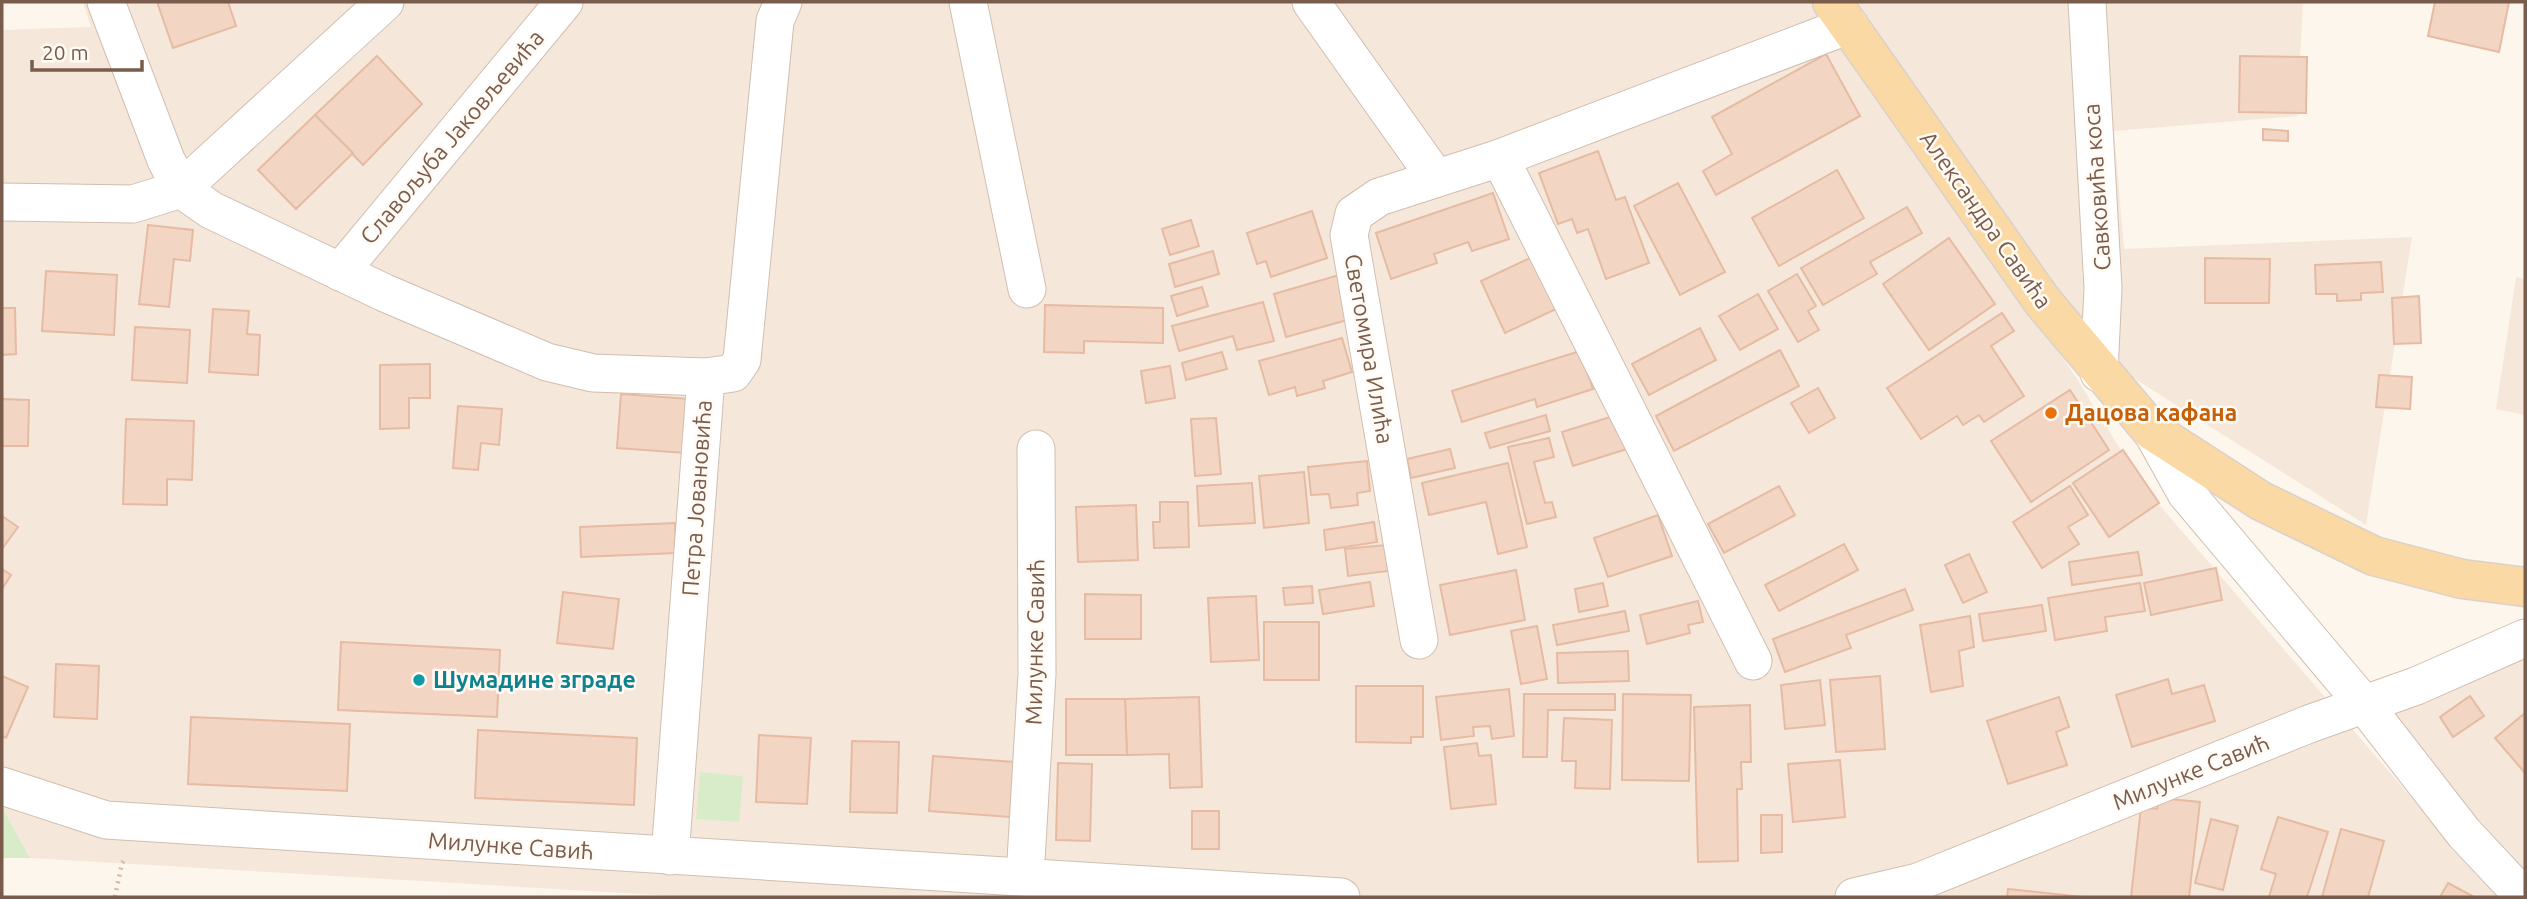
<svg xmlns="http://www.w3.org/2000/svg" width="2527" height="899" font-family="Ubuntu,sans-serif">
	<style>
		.residential { fill: #f5e8da }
		.green { fill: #d8ecc9 }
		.building { fill: #f3d5c3; stroke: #e6bba3; stroke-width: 2 }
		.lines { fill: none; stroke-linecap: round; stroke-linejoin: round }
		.minor-casing { stroke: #d1beb0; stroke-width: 39 }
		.major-casing { stroke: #dad1cd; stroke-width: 41 }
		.path { stroke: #d9b8a5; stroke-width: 4.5; stroke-dasharray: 2 5; stroke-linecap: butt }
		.minor { stroke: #fff; stroke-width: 37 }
		.major { stroke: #fbd9a5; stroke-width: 38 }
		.food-dot { fill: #e8710a; stroke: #fffaf3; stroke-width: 2.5 }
		.culture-dot { fill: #0f9aa8; stroke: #fffaf3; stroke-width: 2.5 }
		.labels { text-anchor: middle; stroke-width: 5; stroke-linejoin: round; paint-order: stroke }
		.street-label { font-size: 23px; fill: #7a5c4d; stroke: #fffaf3 }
		.food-label { font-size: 23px; font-weight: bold; fill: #c56008; stroke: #fffaf3; text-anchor: start }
		.culture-label { font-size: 23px; font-weight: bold; fill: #0d838f; stroke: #fffaf3; text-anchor: start }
	</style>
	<rect width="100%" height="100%" fill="#fdf6ec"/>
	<g class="residential">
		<path d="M83 2H1826L2077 379 2143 486 2497 897H691L30 858 2 807V30L91 27Z"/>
		<path d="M1854 2H2303L2297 116 2114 131 2124 249 2412 237 2366 525 2116 367 2064 299Z"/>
		<path d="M2516 277 2525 279V415L2496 409Z"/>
		<path d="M2525 641V897L2370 704Z"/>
	</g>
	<g class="green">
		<path d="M700 772 743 776 739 822 696 819Z"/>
		<path d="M2 807 30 858H2Z"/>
	</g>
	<g class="building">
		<path d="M157 2H228L236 26 173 48Z"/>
		<path d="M2435 2H2509L2499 52 2428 36Z"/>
		<path d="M1826 54 1860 116 1716 195 1703 171 1732 154 1712 117Z"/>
		<path d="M377 56 422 104 363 165 315 115Z"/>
		<path d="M2240 56 2307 57 2306 113 2239 112Z"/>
		<path d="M315 115 353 153 296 209 258 170Z"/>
		<path d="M2263 129 2288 131V141L2263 140Z"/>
		<path d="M1598 151 1616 200 1625 197 1649 263 1606 279 1588 229 1577 233 1572 219 1558 224 1539 173Z"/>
		<path d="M1837 170 1864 218 1779 266 1752 218Z"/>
		<path d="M1678 183 1725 272 1680 295 1634 206Z"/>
		<path d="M1493 193 1509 239 1472 251 1468 242 1434 254 1437 263 1391 279 1376 233Z"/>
		<path d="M1907 207 1922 233 1870 262 1877 274 1823 305 1801 268Z"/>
		<path d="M1312 211 1327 258 1271 277 1266 261 1257 264 1247 233Z"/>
		<path d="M1191 220 1199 246 1170 255 1162 229Z"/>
		<path d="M148 225 193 230 190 261 174 259 169 307 139 304Z"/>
		<path d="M1949 238 1995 304 1929 350 1883 284Z"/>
		<path d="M1213 251 1219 274 1175 287 1169 264Z"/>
		<path d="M1532 257 1556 309 1505 333 1481 281Z"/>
		<path d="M2205 258 2270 259 2269 303H2205Z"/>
		<path d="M2381 262 2383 292 2361 293V300L2337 301V294H2316L2315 265Z"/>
		<path d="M46 271 117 275 114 335 42 331Z"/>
		<path d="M1797 274 1816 306 1808 311 1819 330 1798 342 1768 291Z"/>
		<path d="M1339 275 1351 319 1286 337 1274 294Z"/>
		<path d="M1202 287 1208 306 1177 316 1171 296Z"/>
		<path d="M1758 294 1778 329 1740 350 1719 316Z"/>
		<path d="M2419 296 2421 343 2394 344 2392 298Z"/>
		<path d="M1263 302 1274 341 1237 350 1233 336 1179 351 1172 326Z"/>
		<path d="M1045 305 1163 308V343L1084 341V353L1044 352Z"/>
		<path d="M2 308H15L16 354 2 355Z"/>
		<path d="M213 309 249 311 247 334 260 335 258 375 209 372Z"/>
		<path d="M2002 313 2014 331 1991 346 2024 396 1984 422 1979 415 1963 425 1957 416 1921 439 1887 388Z"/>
		<path d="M135 327 190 330 187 383 132 380Z"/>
		<path d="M1700 328 1716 360 1649 395 1632 364Z"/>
		<path d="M1342 338 1352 372 1323 381 1325 388 1297 396 1295 387 1269 395 1259 361Z"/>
		<path d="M1780 350 1799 386 1674 451 1656 416Z"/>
		<path d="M1580 351 1593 389 1537 407 1535 399 1462 422 1452 391Z"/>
		<path d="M1222 352 1227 369 1186 380 1182 363Z"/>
		<path d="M430 364V398H409V428L380 429V365Z"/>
		<path d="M1170 366 1175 398 1146 403 1141 371Z"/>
		<path d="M2379 375 2412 377 2410 409 2376 407Z"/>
		<path d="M1818 388 1835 418 1809 433 1791 403Z"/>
		<path d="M2070 390 2109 450 2031 502 1991 441Z"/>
		<path d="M621 394 689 399 685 453 617 448Z"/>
		<path d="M2 399 29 400 28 446H2Z"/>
		<path d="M458 406 502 409 499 445 481 443 478 470 453 468Z"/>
		<path d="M1620 414 1630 448 1573 466 1562 432Z"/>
		<path d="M1546 415 1550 431 1490 448 1485 433Z"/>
		<path d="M1216 418 1221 474 1195 476 1191 419Z"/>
		<path d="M126 419 194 421 192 480 167 479V505L123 504Z"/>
		<path d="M1549 438 1554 457 1534 462 1545 503 1552 502 1556 517 1527 524 1508 447Z"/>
		<path d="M1450 449 1455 468 1411 478 1407 459Z"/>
		<path d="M2123 450 2159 503 2109 537 2073 483Z"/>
		<path d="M1367 461 1370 491 1357 493 1358 505 1331 508 1329 494 1311 495 1308 467Z"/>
		<path d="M1508 463 1527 547 1498 554 1486 502 1429 515 1422 483Z"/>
		<path d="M1304 472 1309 523 1264 528 1259 476Z"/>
		<path d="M1252 483 1255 523 1199 526 1197 486Z"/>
		<path d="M1779 486 1795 515 1724 553 1708 524Z"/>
		<path d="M2070 486 2088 515 2068 527 2079 544 2042 568 2013 522Z"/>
		<path d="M1160 502H1188L1189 547 1154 548 1153 522H1160Z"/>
		<path d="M1136 505 1138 560 1078 562 1076 507Z"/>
		<path d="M1658 515 1672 556 1608 577 1594 538Z"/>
		<path d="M2 516 18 527 2 549Z"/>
		<path d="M1374 522 1377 542 1326 550 1324 530Z"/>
		<path d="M675 523 676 553 581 557 580 527Z"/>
		<path d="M1844 544 1858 570 1779 611 1765 585Z"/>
		<path d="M1385 545 1388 571 1348 576 1345 549Z"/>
		<path d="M2138 552 2142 575 2072 585 2069 562Z"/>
		<path d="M1969 554 1987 592 1963 603 1945 565Z"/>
		<path d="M2216 568 2222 600 2151 615 2144 583Z"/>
		<path d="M2 569 11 575 2 589Z"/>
		<path d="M1516 570 1525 620 1450 635 1440 585Z"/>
		<path d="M1370 582 1374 606 1323 614 1319 590Z"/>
		<path d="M1603 583 1608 606 1579 612 1575 589Z"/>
		<path d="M2140 583 2145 611 2105 617 2107 631 2055 640 2048 598Z"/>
		<path d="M1312 586 1313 603 1285 605 1283 588Z"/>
		<path d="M1905 589 1913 610 1846 635 1851 648 1785 672 1773 639Z"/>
		<path d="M563 592 619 599 613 649 557 643Z"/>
		<path d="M1085 594 1141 595V639H1085Z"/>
		<path d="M1256 596 1259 660 1211 662 1208 598Z"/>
		<path d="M1698 601 1703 622 1688 625 1690 633 1647 644 1640 615Z"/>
		<path d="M2042 605 2046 631 1983 641 1979 614Z"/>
		<path d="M1625 611 1629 631 1557 645 1553 625Z"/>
		<path d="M1970 616 1974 647 1959 651 1963 686 1931 692 1920 625Z"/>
		<rect x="1264" y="622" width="55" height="58"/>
		<path d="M1537 626 1547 679 1521 684 1511 631Z"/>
		<path d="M341 642 500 650 497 717 338 710Z"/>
		<path d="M1628 651 1629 681 1558 683 1557 653Z"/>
		<path d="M56 664 99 666 97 719 54 717Z"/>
		<path d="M2 676 28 687 6 738 2 736Z"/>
		<path d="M1880 676 1885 749 1836 752 1830 680Z"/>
		<path d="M2168 679 2172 694 2204 685 2215 721 2132 747 2116 695Z"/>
		<path d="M1820 680 1825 725 1785 729 1781 685Z"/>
		<path d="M1356 686H1423V737H1411V743L1356 742Z"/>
		<path d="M1509 689 1514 736 1492 739 1490 726 1473 727 1474 736 1441 740 1436 697Z"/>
		<path d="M1524 694H1615V710H1548L1547 757H1523Z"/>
		<path d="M1623 694 1691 695 1689 781 1622 780Z"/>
		<path d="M2470 696 2484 716 2453 737 2440 717Z"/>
		<path d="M1199 697 1202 787 1170 788 1169 754 1127 755 1125 699Z"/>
		<path d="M2059 697 2069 727 2056 732 2067 765 2008 784 1987 721Z"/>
		<path d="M1066 699H1125L1127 755H1066Z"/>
		<path d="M1750 705 1751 762H1741L1742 789H1737L1738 861 1698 862 1694 707Z"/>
		<path d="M2525 713V773L2495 738Z"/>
		<path d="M191 717 350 724 347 791 188 784Z"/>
		<path d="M1564 718 1612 720 1610 789 1575 788 1576 761H1562Z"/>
		<path d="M478 730 637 738 634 805 475 798Z"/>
		<path d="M759 735 811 738 807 804 756 802Z"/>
		<path d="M852 741 899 742 897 813 850 812Z"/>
		<path d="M1477 743 1479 756 1491 755 1496 804 1451 809 1444 747Z"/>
		<path d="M933 756 1014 762 1010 817 929 811Z"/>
		<path d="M1840 760 1845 817 1793 822 1788 764Z"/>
		<path d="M1058 763 1092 764 1090 841 1056 840Z"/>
		<path d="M2159 798 2200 802 2189 897H2131L2141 807 2157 809Z"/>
		<rect x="1192" y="811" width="27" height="38"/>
		<path d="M1761 815H1782V852L1761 853Z"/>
		<path d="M2278 817 2328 832 2307 897H2269L2276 874 2261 869Z"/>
		<path d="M2211 819 2238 826 2223 890 2195 883Z"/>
		<path d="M2341 829 2384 841 2368 897H2322Z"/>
		<path d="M2448 883 2474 897H2440Z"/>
		<path d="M2008 889 2083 897H2007Z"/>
	</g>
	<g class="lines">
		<g class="minor-casing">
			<g id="minor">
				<path d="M106 2 166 160 181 189 211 210 385 293 547 362 593 373 706 377"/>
				<path d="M968 2 1027 289"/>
				<path d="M1311 2 1436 178"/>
				<path d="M2087 2 2103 288 2099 373"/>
				<path d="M1500 158 1753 661"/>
				<path d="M2 202 133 204 181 189 385 2"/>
				<path d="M340 272 564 2"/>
				<path d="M2151 430 2186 493 2363 703 2464 833 2524 897"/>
				<path d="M1419 640 1349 235 1354 214 1379 197 1500 158 1849 25"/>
				<path d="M2 786 106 820 1341 897"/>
				<path d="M670 856 706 377 733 373 742 360 775 21 783 2"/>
				<path d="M1025 877 1037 674 1036 449"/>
				<path d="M1854 897 1918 882 2309 724 2416 686 2525 638"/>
			</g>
		</g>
		<g class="major-casing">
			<path id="major" d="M1832 2 2043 302 2151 430 2261 501 2374 556 2462 579 2525 587"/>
		</g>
		<path class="path" d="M115 897 122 863 126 858"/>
		<use href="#minor" class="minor"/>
		<use href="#major" class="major"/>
	</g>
	<circle class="food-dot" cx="2051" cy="413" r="7"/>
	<circle class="culture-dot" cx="419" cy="680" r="7"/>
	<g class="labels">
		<g class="street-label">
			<text transform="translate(452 137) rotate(-50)" y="8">Славољуба Јаковљевића</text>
			<text transform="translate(2097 187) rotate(-94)" y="8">Савковића коса</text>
			<text transform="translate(1986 220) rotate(55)" y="8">Александра Савића</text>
			<text transform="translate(1369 349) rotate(80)" y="8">Светомира Илића</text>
			<text transform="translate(697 498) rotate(-86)" y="8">Петра Јовановића</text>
			<text transform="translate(1035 642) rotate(-89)" y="8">Милунке Савић</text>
			<text transform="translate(2191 772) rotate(-22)" y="8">Милунке Савић</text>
			<text transform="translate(511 846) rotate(4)" y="8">Милунке Савић</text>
		</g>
		<g class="food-label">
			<text x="2065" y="421">Дацова кафана</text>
		</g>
		<g class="culture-label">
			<text x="433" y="688">Шумадине зграде</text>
		</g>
	</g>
	<rect width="2527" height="899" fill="none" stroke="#7a5c4d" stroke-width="7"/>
	<path d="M32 60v10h110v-10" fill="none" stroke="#7a5c4d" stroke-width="3.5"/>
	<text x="42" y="60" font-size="21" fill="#7a5c4d" stroke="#fffaf3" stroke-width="5" paint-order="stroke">20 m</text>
</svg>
